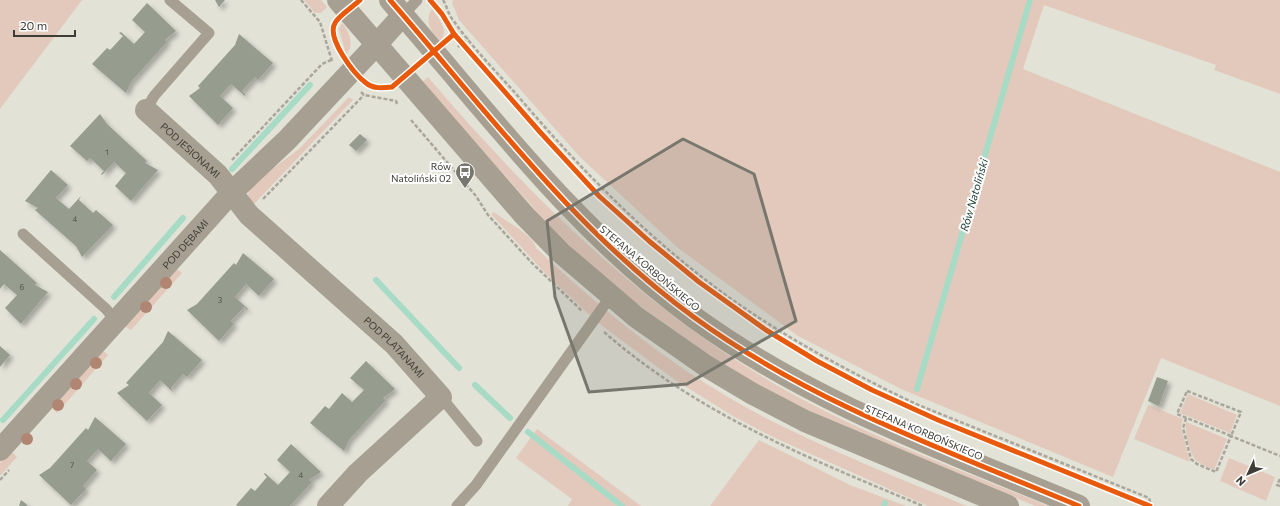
<svg xmlns="http://www.w3.org/2000/svg" width="1280" height="506" font-family="Commissioner,sans-serif">
	<style>
		.green { fill: #e3c9bb }
		.lines { fill: none; stroke-linecap: round; stroke-linejoin: round }
		.stream { stroke: #a7dbc6; stroke-width: 6 }
		.building { fill: #969c8e; filter: url(#shadow) }
		.path { stroke: #aba69c; stroke-width: 2.5; stroke-dasharray: 4 2; stroke-linecap: butt }
		.service { stroke: #a7a092; stroke-width: 11 }
		.minor { stroke: #a7a092; stroke-width: 22 }
		.tertiary { stroke: #a7a092; stroke-width: 22 }
		.cycleway-casing { stroke: #fff; stroke-width: 8 }
		.cycleway { stroke: #e8590c; stroke-width: 5 }
		.tree { fill: #b08672 }
		.marked { fill: #77776e; fill-opacity: 0.2; stroke: #77776e; stroke-width: 3; stroke-linejoin: round }
		.labels { text-anchor: middle; stroke-width: 4; stroke-linejoin: round; paint-order: stroke }
		.number-label { font-size: 8px; fill: #53554c }
		.street-label { font-size: 10px; fill: #3d3d36; stroke: #fff }
		.poi-label { font-size: 10px; fill: #3d3d36; stroke: #fff; text-anchor: end }
		.water-label { font-size: 11px; font-style: italic; fill: #173a2f; stroke: #fff }
	</style>
	<defs>
		<filter id="shadow"><feDropShadow dx="3.5" dy="3.5" stdDeviation="2" flood-color="#0004"/></filter>
	</defs>
	<rect width="100%" height="100%" fill="#e2e2d7"/>
	<g class="green">
		<path d="M0 0H82L0 109Z"/>
		<path d="M304 0H321L327 7 321 13H315Z"/>
		<path d="M453 0H1280V94L1214 70 1216 65 1044 5 1023 69 1280 172V406L1161 358 1113 477 901 389 798 336 678 248 580 157 459 20 452 3Z"/>
		<path d="M432 9C439 19 450 32 440 41 431 32 424 21 432 9Z"/>
		<path d="M342 23C349 31 355 45 346 54L339 29Z"/>
		<path d="M428 77C537 205 661 326 811 404 887 444 969 473 1048 506H1035L793 404 761 387 706 353 624 294 587 263 545 221 422 82Z"/>
		<path d="M349 97 353 100 252 206 248 195 250 188 259 179 299 149Z"/>
		<path d="M494 212C506 222 533 234 536 248 605 313 678 372 762 416 828 450 898 478 967 506H928L896 492 775 438 733 416 675 380 597 322 546 274 491 214Z"/>
		<path d="M173 270H178L182 273 131 330 126 327V322Z"/>
		<path d="M99 352H105L108 355 57 413 53 409V404Z"/>
		<path d="M1188 394 1237 415 1230 433 1180 413Z"/>
		<path d="M1148 405 1183 419 1181 427 1190 462 1134 439Z"/>
		<path d="M1186 422 1227 439 1214 470C1209 467 1202 465 1197 461 1190 456 1184 430 1186 422Z"/>
		<path d="M537 429 641 506H568L572 499 516 458Z"/>
		<path d="M759 440 850 485 906 506H710Z"/>
		<path d="M11 451 17 457 0 476V463Z"/>
		<path d="M1229 458 1275 477 1266 501 1220 481Z"/>
	</g>
	<g class="lines">
		<g class="stream">
			<path d="M232 169 310 85"/>
			<path d="M376 280 459 368"/>
			<path d="M114 297 183 218"/>
			<path d="M475 385 510 418"/>
			<path d="M917 389 1030 0"/>
			<path d="M3 420 94 319"/>
			<path d="M528 432 622 506"/>
			<path d="M884 506 885 503"/>
		</g>
	</g>
	<g class="building">
		<path d="M215 0H225L219 7Z"/>
		<path d="M147 3 176 31 165 40 167 42 131 82 126 93 92 64 107 48 110 50 111 49 123 36 119 33 121 32 134 44 145 32 132 20Z"/>
		<path d="M239 34 273 63 258 80 255 77 254 78 242 91 245 94V96L231 84 220 96 233 108 218 125 189 96 200 88 198 86 235 45Z"/>
		<path d="M100 114 107 124 147 161 145 163 158 170 131 201 115 186 126 173 114 162 102 175 101 174 104 171 90 158 87 161 70 146Z"/>
		<path d="M360 134 367 140 356 151 349 145Z"/>
		<path d="M51 170 68 185 56 198 69 209 81 196 79 200 93 213 96 210 113 225 82 257 76 246 35 210 38 208 25 201Z"/>
		<path d="M0 250 37 283 35 285 48 292 21 324 5 308 17 295 4 284 0 289Z"/>
		<path d="M243 253 274 279 259 296 246 284 235 297 248 309 247 310 244 307 231 321 234 324 219 341 187 310 197 304 234 263 236 265Z"/>
		<path d="M168 331 202 360 187 377 183 374 171 388 173 392 160 380 149 393 162 405 147 421 117 393 129 385 126 383 163 342Z"/>
		<path d="M0 346 10 355 0 367Z"/>
		<path d="M366 361 395 389 383 398 386 400 349 440 344 451 310 423 325 406 329 409 342 393 352 402 364 390 350 378Z"/>
		<path d="M1157 377 1168 381 1159 406 1148 401Z"/>
		<path d="M95 417 126 444 111 461 98 449 87 461 97 470 83 486 86 489 71 505 39 475 50 468 86 428 88 430Z"/>
		<path d="M291 444 321 472 309 480 312 482 290 506H238L236 505 251 488 255 491 267 477 264 474 265 473 278 485 290 472 277 460Z"/>
		<path d="M21 500 25 503 28 506H19Z"/>
	</g>
	<g class="lines">
		<g class="path">
			<path d="M301 0 320 22 332 61"/>
			<path d="M443 0C447 6 448 14 453 20 473 49 500 75 523 102 584 173 650 240 727 296 786 338 851 373 916 404L1149 498 1151 506"/>
			<path d="M458 47 468 38"/>
			<path d="M361 92 364 95 396 101 397 104"/>
			<path d="M411 120 476 196 488 215 531 262 582 311"/>
			<path d="M232 160 322 64 331 60"/>
			<path d="M263 199 364 95"/>
			<path d="M604 332C698 414 810 459 923 506"/>
			<path d="M1187 391 1241 412 1231 436 1177 414Z"/>
			<path d="M1186 418 1183 428 1191 459 1197 464 1216 472 1231 436 1280 456"/>
			<path d="M1280 479 1277 485 1280 486"/>
			<path d="M0 480 9 470"/>
		</g>
		<g class="service">
			<path d="M403 15 417 0"/>
			<path d="M146 110 154 96 209 33 170 0"/>
			<path d="M23 234 106 309 116 321"/>
			<path d="M441 397 477 441"/>
			<path d="M457 506 476 485 611 296"/>
		</g>
		<g class="minor">
			<path id="s1" d="M146 110 218 175 249 215 394 344 441 397 358 473 328 506"/>
			<path id="s2" d="M0 450 232 192 287 140 376 45"/>
		</g>
		<g class="tertiary">
			<path d="M338 0 524 215 561 253 636 317 706 366 753 394 805 421 1008 506"/>
			<path d="M390 0C486 110 575 231 695 318 812 403 947 451 1079 506"/>
			<path d="M376 45 403 15"/>
		</g>
		<g class="cycleway-casing">
			<g id="cycleway">
				<path d="M360 0C354 6 338 16 335 23 326 38 354 74 366 83 373 89 383 88 392 87L454 34"/>
				<path d="M390 0C486 110 575 231 695 318 812 403 947 451 1079 506"/>
				<path d="M430 0 442 14 454 34 540 132 599 196 649 241 699 282 766 330 817 361 872 390 938 420 1150 506"/>
			</g>
		</g>
		<use href="#cycleway" class="cycleway"/>
	</g>
	<g class="tree">
		<circle cx="166" cy="283" r="6"/>
		<circle cx="146" cy="307" r="6"/>
		<circle cx="96" cy="363" r="6"/>
		<circle cx="76" cy="384" r="6"/>
		<circle cx="58" cy="405" r="6"/>
		<circle cx="27" cy="439" r="6"/>
	</g>
	<path class="marked" d="M683 139 754 174 796 321 687 384 589 392 555 297 547 221Z"/>
	<defs>
		<g id="bus-pin" transform="scale(1)"><path d="M0 17L-7.5 6A9.5 9.5 0 1 1 7.5 6Z" fill="#77776e" stroke="#fff"/><path d="M-5-6H5V4H4V6H2V4H-2V6H-4V4H-5ZM-3.5-4V0h7V-4ZM-3.5 1.2v1.5H-2V1.2ZM2 1.2v1.5H3.5V1.2Z" fill="#fff"/></g>
	</defs>
	<g fill-rule="evenodd">
		<use href="#bus-pin" x="465" y="172"/>
	</g>
	<g class="labels">
		<g class="number-label">
			<text x="107" y="155">1</text>
			<text x="75" y="222">4</text>
			<text x="22" y="290">6</text>
			<text x="220" y="303">3</text>
			<text x="72" y="468">7</text>
			<text x="301" y="478">4</text>
		</g>
		<g class="street-label">
			<text dy="4" stroke="none"><textPath href="#s1" startOffset="60">POD JESIONAMI</textPath></text>
			<text dy="4" stroke="none"><textPath href="#s2" startOffset="277">POD DĘBAMI</textPath></text>
			<text transform="translate(650 268) rotate(40)" y="4">STEFANA KORBOŃSKIEGO</text>
			<text dy="4" stroke="none"><textPath href="#s1" startOffset="344">POD PLATANAMI</textPath></text>
			<text transform="translate(924 432) rotate(23)" y="4">STEFANA KORBOŃSKIEGO</text>
		</g>
		<g class="poi-label">
			<text x="451" y="170">Rów<tspan x="451" dy="12">Natoliński 02</tspan></text>
		</g>
		<g class="water-label">
			<text transform="translate(974 195) rotate(-74)" y="4">Rów Natoliński</text>
		</g>
	</g>
	<g transform="translate(1248 474) rotate(226)" stroke="#ffffff" stroke-width="3" paint-order="stroke">
	<path d="M0-3L7 15L0 10L-7 15Z" fill="#3d3d36"/>
	<text y="-6" font-size="11" font-weight="bold" text-anchor="middle" fill="#3d3d36">N</text>
	</g>
	<path d="M14 30v6h61v-6" fill="none" stroke="#3d3d36" stroke-width="2"/>
	<text x="20" y="30" font-size="12" fill="#3d3d36" stroke="#ffffff" stroke-width="3" paint-order="stroke">20 m</text>
</svg>
